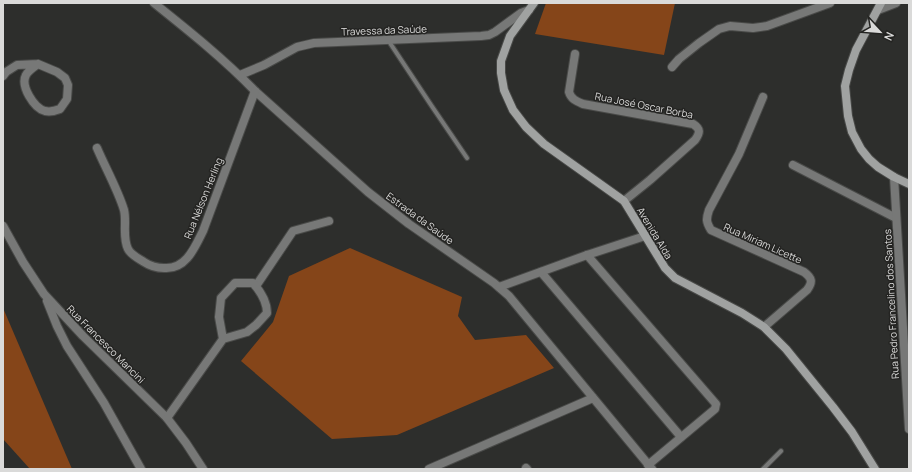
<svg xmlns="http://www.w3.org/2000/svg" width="912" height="472" font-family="Manrope,sans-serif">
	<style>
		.forest { fill: #854519 }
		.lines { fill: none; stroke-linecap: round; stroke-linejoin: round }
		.lane-casing { stroke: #494a48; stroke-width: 6 }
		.street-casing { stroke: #494a48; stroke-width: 10 }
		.secondary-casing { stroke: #494a48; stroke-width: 10 }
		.lane { stroke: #777877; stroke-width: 4 }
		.street { stroke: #777877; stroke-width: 8 }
		.secondary { stroke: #a0a2a1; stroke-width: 8 }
		.labels { text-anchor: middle; stroke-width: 3; stroke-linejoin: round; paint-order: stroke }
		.street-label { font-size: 10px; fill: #dadad9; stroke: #242422 }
	</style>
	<rect width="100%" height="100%" fill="#2d2e2c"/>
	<g class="forest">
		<path d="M546 3H675L664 55 535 34Z"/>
		<path d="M350 248 462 297 458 316 475 340 526 335 554 368 397 435 332 439 241 361 273 322 289 276Z"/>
		<path d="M3 308 72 469H30L3 439Z"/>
	</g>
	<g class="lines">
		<g class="lane-casing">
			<g id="lane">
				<path d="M388 40 431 105 467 158"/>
				<path d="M763 469 781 451"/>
			</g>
		</g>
		<g class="street-casing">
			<g id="street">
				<path d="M154 3C189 31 224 59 255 91L368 192 409 224 494 283 509 296 652 469"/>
				<path d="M878 10 896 3"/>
				<path d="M575 54 569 92C571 99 576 101 583 104L693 124C701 129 700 133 695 140L650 180 624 201"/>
				<path d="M672 67 679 59 699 43 719 29 730 26 753 28 767 26 830 3"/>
				<path d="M240 75 264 65 297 47 314 43 481 36 489 35 495 32 521 13 529 10"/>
				<path d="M3 76 6 72 17 65 38 64 57 72 65 78 68 85 67 99 60 109C55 111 50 112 45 111 34 108 20 86 26 75 28 71 34 67 38 64"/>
				<path d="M763 97 739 154 709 210C706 219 706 222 711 230L804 272C812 278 813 282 807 290L764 327"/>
				<path d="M97 148C105 167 118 190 124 210 127 222 122 237 128 249 131 255 138 258 144 262 150 266 157 268 164 268 186 270 195 247 203 231L255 91"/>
				<path d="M793 165 896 218"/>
				<path d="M894 177 909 429"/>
				<path d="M3 226 23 262 44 294 83 336 167 418 186 443 203 469"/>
				<path d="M587 255 716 404 715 409 648 465"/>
				<path d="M541 272 681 437"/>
				<path d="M256 286 293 231 329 221"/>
				<path d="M499 287 587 255 645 236"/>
				<path d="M47 301 57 326 67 346 104 403 141 469"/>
				<path d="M167 418 223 339 247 332 256 325 267 313C267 301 261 292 253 283H235L221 298 219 317 223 339"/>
				<path d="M526 468 527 469"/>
				<path d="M429 469 593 398"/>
			</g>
		</g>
		<g class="secondary-casing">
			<g id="secondary">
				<path d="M534 3 510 36 501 61V73L504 90 513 110 526 127 544 144 624 201 665 268 675 278 742 313 764 327 786 349 833 407 852 432 875 469"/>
				<path d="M881 3 856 50 849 70 845 86 848 116 852 132 861 149 869 159 878 167 894 177 909 184"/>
			</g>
		</g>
		<use href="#lane" class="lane"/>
		<use href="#street" class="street"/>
		<use href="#secondary" class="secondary"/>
	</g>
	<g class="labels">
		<g class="street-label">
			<text transform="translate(384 30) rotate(-2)" y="4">Travessa da Saúde</text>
			<text transform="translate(644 105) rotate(11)" y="4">Rua José Oscar Borba</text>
			<text transform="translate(203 198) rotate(-68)" y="4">Rua Nélson Herling</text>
			<text transform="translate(420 218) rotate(36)" y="4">Estrada da Saúde</text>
			<text transform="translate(655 233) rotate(59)" y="4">Avenida Alda</text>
			<text transform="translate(763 243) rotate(24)" y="4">Rua Miriam Licette</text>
			<text transform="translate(891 304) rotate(-93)" y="4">Rua Pedro Francelino dos Santos</text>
			<text transform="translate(106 344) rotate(45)" y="4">Rua Francesco Mancini</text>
		</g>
	</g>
	<rect width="912" height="472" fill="none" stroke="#dadad9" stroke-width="8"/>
	<g transform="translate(880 32) rotate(116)" stroke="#242422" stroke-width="3" paint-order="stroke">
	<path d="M0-3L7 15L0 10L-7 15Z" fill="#dadad9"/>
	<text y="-6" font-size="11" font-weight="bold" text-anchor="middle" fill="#dadad9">N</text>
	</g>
</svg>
